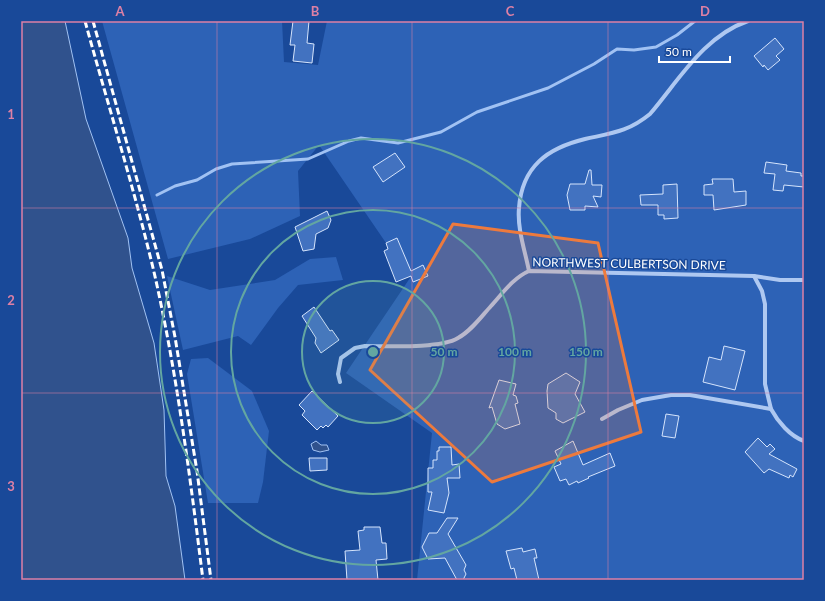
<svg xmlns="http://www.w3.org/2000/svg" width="825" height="601" font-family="Lato,sans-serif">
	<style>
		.green { fill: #2d62b6 }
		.water { fill: #30528d; stroke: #a1c2f3 }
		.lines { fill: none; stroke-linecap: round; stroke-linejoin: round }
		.stream { stroke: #a1c2f3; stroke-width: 3 }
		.building { fill: #4272c0; stroke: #d5e4fc }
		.minor { stroke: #aec8f1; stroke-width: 4 }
		.rail { stroke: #fff; stroke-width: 3; stroke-dasharray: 7 3; stroke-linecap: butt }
		.marked { fill: #ed7a3d; fill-opacity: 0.2; stroke: #ed7a3d; stroke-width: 3; stroke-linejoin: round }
		.grid { fill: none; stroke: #dd80a5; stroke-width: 1; stroke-opacity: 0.55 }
		.ring { fill: none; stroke: #63a6a1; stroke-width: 2 }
		.labels { text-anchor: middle; stroke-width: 3; stroke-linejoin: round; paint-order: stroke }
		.street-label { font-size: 12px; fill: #fff; stroke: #194999 }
		.centre { fill: #63a6a1; stroke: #194999; stroke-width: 2 }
		.ring-label { font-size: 12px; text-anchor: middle; font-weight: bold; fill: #63a6a1; stroke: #194999; stroke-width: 3; stroke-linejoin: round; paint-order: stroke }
		.neatline { fill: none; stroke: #dd80a5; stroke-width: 1.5 }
		.grid-label { font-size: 13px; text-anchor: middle; font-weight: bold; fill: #dd80a5 }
	</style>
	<rect width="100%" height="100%" fill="#194999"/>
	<g class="green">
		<path d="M102 21H282L284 62 318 65 327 21H804V580H417L432 433 346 373 410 278 319 145 298 171 300 216 250 239 168 259Z"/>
		<path d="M336 257 343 280 298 285 278 308 251 345 238 336 183 350 167 276 210 290 275 280 310 259Z"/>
		<path d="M208 358 252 391 269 431 263 482 258 503H208L187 374 191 359Z"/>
	</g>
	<g class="water">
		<path d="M21 21H65L86 119 128 238 132 268 154 343 164 410 166 476 175 506 185 580H21Z"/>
		<path d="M316 441 321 445H327L329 450 320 452 313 450 311 444Z"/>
	</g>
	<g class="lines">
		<path class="stream" d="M157 195 175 186 197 180 216 169 232 164 308 159 349 141 361 138 398 143 441 132 477 112 548 88 594 64 617 49 634 50 656 47 677 35 695 21"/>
	</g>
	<g class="building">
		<path d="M293 21H309L307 43 314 44 312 63 293 61 295 45H290Z"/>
		<path d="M775 38 784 49 776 56 780 60 768 70 764 65 763 67 754 56Z"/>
		<path d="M395 153 405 167 383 182 373 167Z"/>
		<path d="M766 162 787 165 786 171 801 173V176H804V187L784 185 783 191 773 190 775 174 764 173Z"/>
		<path d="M589 170H591L592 185H602L601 197 593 196 598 207 585 206V210H570L567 195 570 184H585Z"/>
		<path d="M712 179H733L734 192 746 191V205L714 210 713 195H704V185L713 184Z"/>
		<path d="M677 184 678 218 664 219V215H658V205H641L640 195 663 194V185Z"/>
		<path d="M327 211 331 220 328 228 316 234 314 249 303 251 295 227Z"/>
		<path d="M397 238 411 271 423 265 428 276 413 282 411 276 396 282 384 251 388 249 386 243Z"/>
		<path d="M314 307 330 331 332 330 339 340 321 353 315 343 316 338 302 316Z"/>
		<path d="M724 346 745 351 735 390 703 382 709 357 721 360Z"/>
		<path d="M566 373 580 382 575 394 585 412 563 423 556 419V413L548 408 547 391 548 384Z"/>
		<path d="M499 380 516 384 513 395 516 396 518 403 515 404 520 424 505 429 497 424 492 407 489 408Z"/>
		<path d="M312 391 338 416 328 427 326 425 323 428 321 426 317 430 302 415 305 411 299 405Z"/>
		<path d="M666 414 679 416 675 438 662 436Z"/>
		<path d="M758 438 767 447 770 444 775 449 769 454 797 469 793 477 790 475 789 478 769 469 764 473 745 452Z"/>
		<path d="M573 441 583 465 610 453 615 466 588 477 589 478 578 483 577 481 569 485 566 479 560 481 554 467 561 464 555 451Z"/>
		<path d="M439 447H451L452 465 459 464 460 478H447L449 493 444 513 428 510 432 492H428V468H433V460H437V451H439Z"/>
		<path d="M309 458H327V470L310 471Z"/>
		<path d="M447 518H458L448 534 466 565 464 570 466 574 463 580H457L445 558 428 559 422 547 429 533H437Z"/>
		<path d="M364 527H380L382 543H386L387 559 376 560 378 580H347L345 551 360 550 358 531 364 530Z"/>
		<path d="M522 548 523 552 535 549 537 558H534L539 580H517L514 568 511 569 506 551Z"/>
	</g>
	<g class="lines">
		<g class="minor">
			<path d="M529 271C525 251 517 228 519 208 522 166 548 148 585 139 612 133 628 132 650 114 679 80 704 36 748 21"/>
			<path d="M754 276 762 291 765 304V384L771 409"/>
			<path d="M340 382 338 374 341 358 355 348 365 346C387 346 440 349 458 338 471 331 481 317 491 306 502 294 513 278 529 271L754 276 780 280H804"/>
			<path d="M602 419 618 410 642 400 671 395H690L771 409C778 422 790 436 804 441"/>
		</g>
		<g class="rail">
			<path d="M85 21C108 105 134 188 154 272 177 373 190 477 203 580"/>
			<path d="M93 21 162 270 175 337 197 471 211 580"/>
		</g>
	</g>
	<path class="marked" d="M453 224 598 243 641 432 492 482 370 370Z"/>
	<path class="grid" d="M217 21V580M412 21V580M608 21V580M21 208H804M21 393H804"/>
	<circle cx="373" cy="352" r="71" fill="#63a6a1" fill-opacity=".12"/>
	<g class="ring">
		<circle cx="373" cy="352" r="71"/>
		<circle cx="373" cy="352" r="142"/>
		<circle cx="373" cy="352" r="213"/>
	</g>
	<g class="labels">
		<g class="street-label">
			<text transform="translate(629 264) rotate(1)" y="4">NORTHWEST CULBERTSON DRIVE</text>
		</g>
	</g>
	<circle cx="373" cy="352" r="6" class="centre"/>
	<g class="ring-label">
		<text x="444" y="356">50 m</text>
		<text x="515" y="356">100 m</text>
		<text x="586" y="356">150 m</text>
	</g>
	<rect width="825" height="601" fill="none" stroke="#194999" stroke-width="44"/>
	<path d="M659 56v6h71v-6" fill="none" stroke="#ffffff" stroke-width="2"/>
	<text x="665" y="56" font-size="12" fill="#ffffff" stroke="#194999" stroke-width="3" paint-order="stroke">50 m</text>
	<rect x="22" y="22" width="781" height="557" class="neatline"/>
	<g class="grid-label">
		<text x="120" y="16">A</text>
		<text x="315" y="16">B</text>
		<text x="510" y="16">C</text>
		<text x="705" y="16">D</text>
		<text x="11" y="119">1</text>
		<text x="11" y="305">2</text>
		<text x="11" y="491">3</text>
	</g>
</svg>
